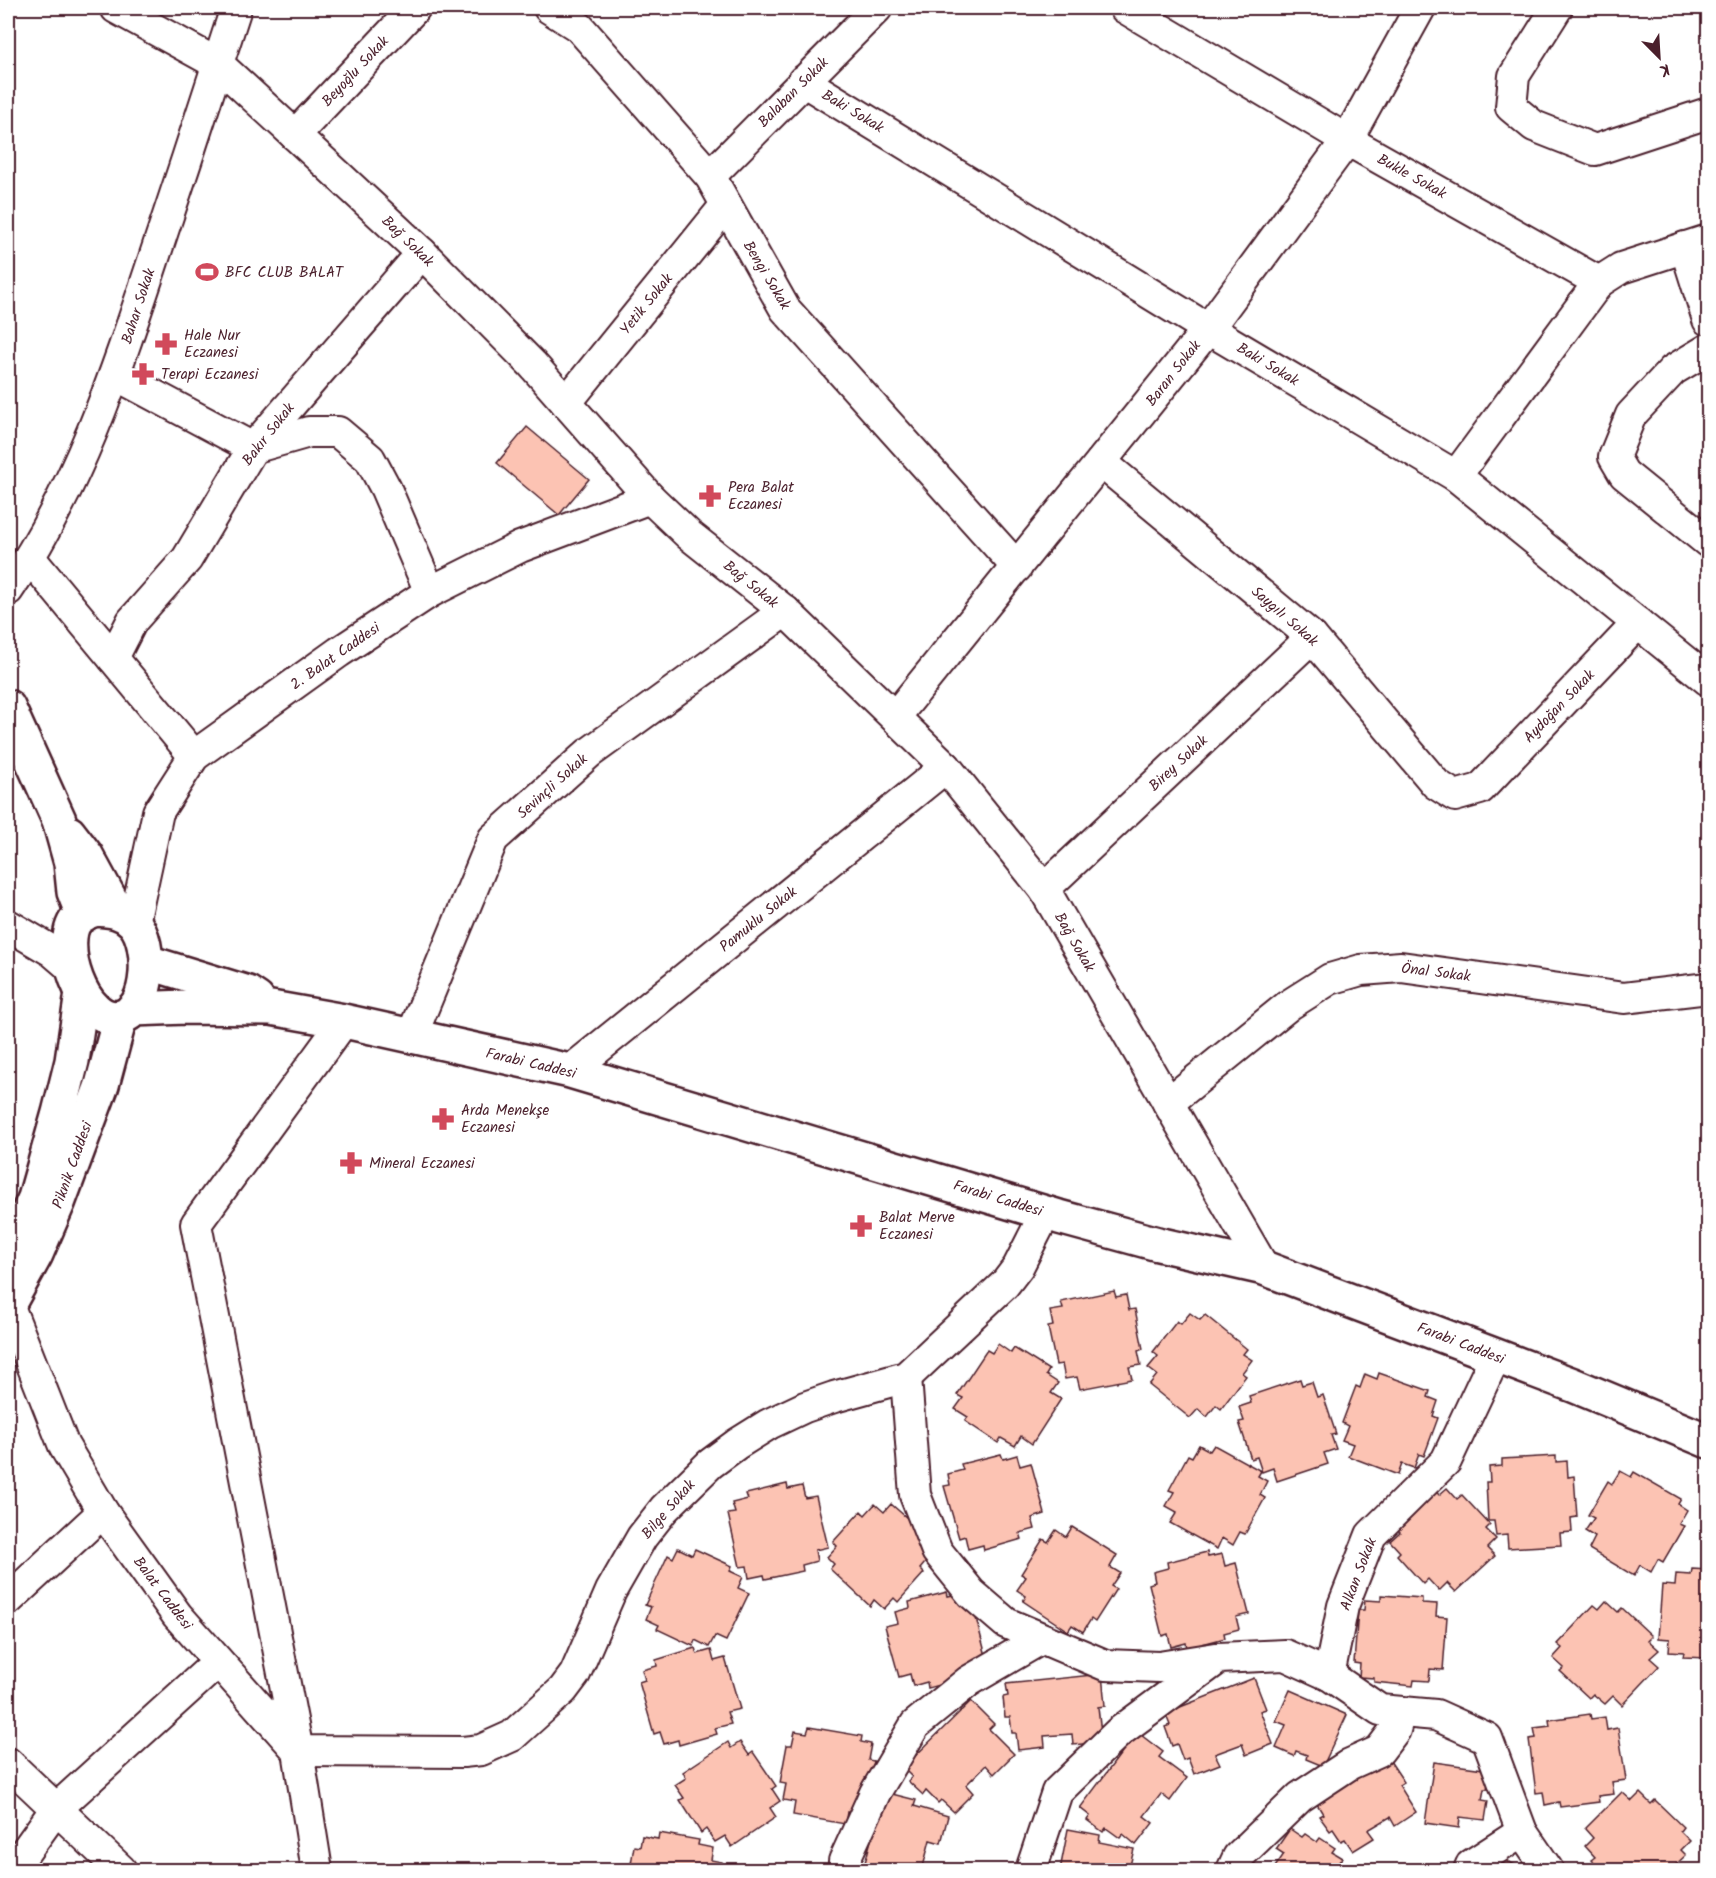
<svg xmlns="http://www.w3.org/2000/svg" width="1716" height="1878" font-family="Kalam,sans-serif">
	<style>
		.building { fill: #fcc3b3; stroke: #4a1f2b; stroke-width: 1.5 }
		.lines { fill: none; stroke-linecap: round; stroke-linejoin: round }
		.minor-casing { stroke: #4a1f2b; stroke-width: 34 }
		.major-casing { stroke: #4a1f2b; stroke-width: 38 }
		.minor { stroke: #fff; stroke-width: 30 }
		.major { stroke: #fff; stroke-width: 33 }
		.labels { text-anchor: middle; stroke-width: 4.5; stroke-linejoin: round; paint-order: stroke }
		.street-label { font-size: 15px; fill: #4a1f2b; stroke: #fff }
		.poi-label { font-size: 15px; fill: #4a1f2b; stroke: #fff; text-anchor: start }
	</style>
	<rect width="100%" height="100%" fill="#fff"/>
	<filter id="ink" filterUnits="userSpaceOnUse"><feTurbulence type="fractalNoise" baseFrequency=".0167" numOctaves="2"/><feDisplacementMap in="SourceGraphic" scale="12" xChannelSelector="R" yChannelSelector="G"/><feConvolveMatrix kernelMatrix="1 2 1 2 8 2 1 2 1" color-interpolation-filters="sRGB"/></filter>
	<g filter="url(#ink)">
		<g class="building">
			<path d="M527 427 589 479 559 515 497 463Z"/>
			<path d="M1114 1291 1116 1297 1126 1295 1129 1310 1135 1309 1143 1349 1138 1351 1141 1365 1129 1367 1132 1379 1080 1389 1077 1377 1065 1379 1062 1364 1056 1365 1048 1327 1053 1326 1050 1311 1063 1309 1061 1302Z"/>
			<path d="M1190 1313 1200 1320 1205 1315 1247 1349 1243 1354 1252 1360 1242 1373 1246 1376 1221 1409 1216 1405 1207 1417 1198 1409 1190 1418 1149 1385 1157 1375 1148 1368 1158 1356 1153 1352 1177 1321 1181 1324Z"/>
			<path d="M998 1344 1011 1353 1014 1348 1049 1370 1046 1375 1058 1383 1051 1393 1061 1399 1032 1444 1021 1436 1015 1446 1001 1438 998 1443 965 1421 968 1417 955 1409 963 1398 957 1395 987 1350 992 1353Z"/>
			<path d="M1379 1373 1430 1391 1428 1397 1438 1401 1433 1416 1438 1418 1424 1456 1419 1454 1414 1468 1402 1464 1398 1475 1348 1456 1353 1444 1342 1440 1348 1426 1342 1423 1356 1386 1360 1388 1365 1374 1377 1379Z"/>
			<path d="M1300 1379 1302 1385 1312 1382 1317 1397 1323 1395 1336 1434 1331 1435 1336 1449 1324 1453 1328 1464 1277 1481 1273 1468 1262 1472 1257 1457 1251 1459 1239 1422 1244 1421 1239 1407 1251 1403 1249 1396Z"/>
			<path d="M1199 1445 1210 1451 1214 1445 1261 1471 1258 1476 1267 1481 1260 1495 1265 1498 1245 1534 1240 1532 1233 1545 1222 1538 1217 1549 1170 1523 1177 1512 1166 1506 1174 1492 1169 1490 1188 1455 1192 1457Z"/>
			<path d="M1001 1454 1003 1459 1017 1455 1020 1466 1031 1463 1045 1514 1032 1518 1035 1529 1020 1533 1022 1539 984 1550 983 1545 968 1549 965 1536 959 1538 944 1486 950 1485 948 1474 963 1470 961 1464Z"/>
			<path d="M1556 1456V1462L1567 1461 1568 1477 1574 1476 1577 1517 1571 1518 1572 1532 1560 1533 1561 1545 1508 1548 1507 1535 1496 1536 1494 1521H1488L1486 1482H1490L1489 1467 1502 1466V1459Z"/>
			<path d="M1620 1471 1631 1477 1634 1472 1681 1499 1678 1504 1687 1510 1679 1524 1684 1526 1663 1562 1658 1559 1651 1572 1640 1565 1634 1576 1589 1549 1595 1537 1585 1531 1594 1518 1588 1515 1608 1481 1612 1484Z"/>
			<path d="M787 1484 788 1489 802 1486 805 1498 816 1496 828 1547 815 1550 817 1561 802 1565 803 1571 765 1579 764 1575 749 1578 747 1566 740 1567 728 1514 735 1513 732 1503 748 1499 746 1494Z"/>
			<path d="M1447 1488 1457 1499 1462 1495 1490 1525 1486 1529 1496 1539 1487 1548 1495 1556 1456 1592 1447 1583 1439 1591 1428 1579 1423 1584 1397 1555 1400 1552 1390 1541 1400 1532 1395 1527 1435 1490 1439 1495Z"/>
			<path d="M875 1504 884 1512 891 1504 931 1539 930 1557 920 1569 924 1573 898 1602 894 1598 884 1609 874 1600 870 1606 830 1569 834 1564 827 1557 837 1546 833 1542 861 1511 865 1515Z"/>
			<path d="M1072 1527 1117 1555 1110 1567 1120 1573 1111 1586 1116 1589 1095 1622 1091 1619 1083 1632 1072 1625 1068 1631 1023 1601 1026 1596 1017 1590 1026 1577 1021 1574 1043 1539 1048 1542 1056 1530 1066 1537Z"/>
			<path d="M678 1548 692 1555 695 1549 732 1566 730 1571 743 1577 738 1588 749 1593 726 1641 715 1636 709 1647 695 1640 693 1646 657 1629 659 1625 646 1619 651 1607 645 1605 668 1555 673 1558Z"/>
			<path d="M1207 1552 1208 1557 1222 1554 1225 1566 1236 1563 1249 1614 1236 1617 1239 1629 1224 1633 1225 1638 1187 1648 1186 1643 1171 1647 1168 1634 1162 1636 1149 1584 1155 1582 1153 1572 1168 1568 1167 1562Z"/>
			<path d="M1692 1569 1708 1570V1658L1683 1657 1684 1652 1669 1651 1670 1639 1658 1638 1662 1585 1675 1586 1676 1574 1691 1575Z"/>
			<path d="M947 1592 948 1596 962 1593 972 1603 986 1656 979 1657 982 1667 968 1677 928 1688 927 1682 913 1686 910 1674 899 1677 885 1626 898 1623 895 1612 910 1608 909 1602Z"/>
			<path d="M1381 1595 1422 1598V1603L1437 1604 1436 1616 1447 1617 1443 1670 1430 1669 1429 1681 1414 1680 1413 1686 1374 1682V1678L1359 1677 1360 1664 1354 1663 1358 1610H1364L1365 1600 1381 1601Z"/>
			<path d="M1606 1601 1618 1612 1622 1608 1652 1636 1648 1640 1659 1650 1650 1658 1659 1666 1622 1705 1613 1696 1605 1704 1593 1694 1589 1698 1560 1671 1564 1668 1553 1658 1562 1648 1557 1644 1594 1605 1599 1609Z"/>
			<path d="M695 1648 697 1654 711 1650 714 1661 725 1658 740 1709 727 1712 731 1724 715 1728 717 1734 679 1745 678 1740 664 1744 660 1732 654 1734 639 1682 645 1680 642 1670 657 1666 656 1660Z"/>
			<path d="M1102 1674 1105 1706 1098 1707 1102 1742 1073 1745 1072 1734 1044 1736 1045 1747 1018 1750 1016 1733H1012L1010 1717H1005L1003 1697 1008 1696 1006 1684Z"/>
			<path d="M1254 1678 1266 1709 1260 1711 1273 1744 1246 1755 1242 1744 1215 1754 1220 1764 1194 1774 1188 1758 1183 1760 1177 1744 1172 1746 1165 1727 1170 1725 1165 1713Z"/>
			<path d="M1290 1690 1347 1715 1323 1766 1306 1759 1307 1755 1296 1751 1294 1756 1276 1748 1286 1725 1276 1721Z"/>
			<path d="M971 1701 994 1724 989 1729 1014 1754 994 1774 986 1765 966 1785 973 1793 954 1812 941 1800 938 1803 926 1791 923 1795 908 1781 912 1777 903 1768Z"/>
			<path d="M1590 1714 1591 1719 1605 1717 1607 1730 1618 1728 1626 1780 1612 1782 1614 1794 1598 1796 1599 1802 1560 1807 1559 1802 1545 1805 1543 1792 1536 1793 1529 1739 1536 1738 1534 1728 1550 1726 1549 1720Z"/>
			<path d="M809 1727 862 1736 861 1742 871 1744 868 1760 874 1761 867 1801 859 1815 847 1812 845 1824 793 1815 795 1802 783 1800 786 1784 780 1783 787 1745H792L795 1731 807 1733Z"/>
			<path d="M1137 1732 1163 1752 1159 1757 1187 1778 1170 1801 1161 1794 1144 1816 1153 1823 1136 1845 1123 1834 1120 1838 1106 1828 1103 1832 1087 1820 1090 1816 1080 1808Z"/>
			<path d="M728 1742 731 1748 740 1742 749 1755 753 1752 776 1786 772 1789 780 1801 770 1808 776 1817 732 1847 725 1836 715 1842 706 1829 701 1833 680 1800 684 1798 675 1785 686 1778 683 1772Z"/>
			<path d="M1388 1758 1404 1782 1399 1785 1416 1812 1395 1826 1390 1817 1368 1830 1374 1838 1353 1851 1345 1839 1341 1841 1333 1829 1330 1831 1319 1816 1323 1814 1317 1804Z"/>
			<path d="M1434 1762 1490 1770 1487 1789H1484L1482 1800 1488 1801 1485 1820 1460 1817 1459 1828 1425 1823Z"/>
			<path d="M884 1792 916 1800 914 1806 948 1816 941 1843 930 1840 923 1867 933 1870H863Z"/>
			<path d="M1622 1792 1632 1801 1640 1793 1651 1804 1655 1800 1683 1827 1680 1831 1690 1841 1681 1850 1686 1855 1670 1870H1601L1591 1860 1595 1857 1585 1846 1593 1838 1585 1829Z"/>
			<path d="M1068 1829 1100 1835 1099 1842 1134 1849 1129 1870H1060Z"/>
			<path d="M1290 1829 1302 1837 1305 1834 1317 1842 1320 1838 1335 1848 1332 1852 1342 1858 1333 1870H1273L1284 1854 1276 1849Z"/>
			<path d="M659 1833 699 1840 698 1845 713 1848 711 1860 722 1862 721 1870H630L634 1846 640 1847 642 1836 658 1839Z"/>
			<path d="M1502 1859 1526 1870H1496Z"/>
		</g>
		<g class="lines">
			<g class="minor-casing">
				<g id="minor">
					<path d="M116 8 218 64 295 135 422 253 532 364 650 498 689 535 785 611 946 767 1044 889 1264 1268"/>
					<path d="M549 8 579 27 710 176 785 309 1017 567"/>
					<path d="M1125 8 1347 140 1599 282 1621 268 1708 240"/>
					<path d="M1557 8 1514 76 1511 107 1534 126 1595 150 1708 113"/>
					<path d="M803 81 1208 329 1456 476 1708 680"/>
					<path d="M295 135 415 8"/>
					<path d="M710 176 877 8"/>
					<path d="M1685 247 1708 320"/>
					<path d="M1708 349 1673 370 1631 415 1614 457 1624 474 1708 542"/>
					<path d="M116 375 253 448 309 432H338L370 459 386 489 430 592"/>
					<path d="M566 403 726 205"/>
					<path d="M1101 462 1312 637 1436 784 1455 796 1480 789 1638 623"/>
					<path d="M1456 476 1599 282"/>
					<path d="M30 558 194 756"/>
					<path d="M8 590C78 489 116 373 154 258 182 175 209 91 236 8"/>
					<path d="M113 658 132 621 187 559 253 448 422 253"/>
					<path d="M895 717 1208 329 1347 140 1420 8"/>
					<path d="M1044 889 1312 637"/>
					<path d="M134 923 158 812 194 756 339 652 430 592 520 547 650 498"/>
					<path d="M8 925 52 951 73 969"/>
					<path d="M344 1021 196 1224 298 1751 463 1752 481 1750 512 1736 563 1690 575 1674 611 1591 642 1537 664 1509 710 1464 737 1444 769 1424 805 1407 834 1397 906 1377 1005 1284 1018 1267 1046 1212"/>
					<path d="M412 1035 493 839 589 753 785 611"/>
					<path d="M570 1071 946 767"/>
					<path d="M1168 1103 1289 1005 1330 979 1361 970 1401 967 1624 998 1708 988"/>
					<path d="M8 1304 64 1446 103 1512 177 1615 298 1751 317 1870"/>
					<path d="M906 1377 915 1495 937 1551 971 1593 1006 1623 1105 1665 1159 1667 1216 1658"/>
					<path d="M8 1600 103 1512"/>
					<path d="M1329 1675 1380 1710 1436 1715 1487 1738 1522 1832 1548 1870"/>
					<path d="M8 1763 121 1870"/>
					<path d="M12 1870 55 1810 218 1662"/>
					<path d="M844 1870V1861L875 1793 915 1725 969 1681 1041 1639"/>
					<path d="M1031 1870 1057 1792 1119 1732 1219 1658 1285 1655 1329 1675 1343 1606 1371 1535 1446 1461 1495 1357"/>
					<path d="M1232 1870 1238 1857 1300 1797 1350 1764 1379 1751 1395 1730 1400 1712"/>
					<path d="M1469 1870 1471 1865 1522 1832"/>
				</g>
			</g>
			<g class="major-casing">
				<g id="major">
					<path d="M8 707 59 820 71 863 74 892 83 915"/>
					<path d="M69 833 86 855 116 910"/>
					<path d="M96 909C110 910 124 911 134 923 152 943 152 1009 121 1017 83 1027 54 939 79 917 83 913 91 911 96 909Z"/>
					<path d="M147 962 248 993 257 999"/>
					<path d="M133 1009 186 1007 271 1008 344 1021 570 1071 1059 1217 1158 1244 1264 1268 1573 1385 1708 1441"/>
					<path d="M8 1257 35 1198 59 1113 72 1061 82 993"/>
					<path d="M8 1305 36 1254 58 1203 102 1085 120 1018"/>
				</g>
			</g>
			<use href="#minor" class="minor"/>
			<use href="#major" class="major"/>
		</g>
	</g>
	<defs>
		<g id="stadium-bare" transform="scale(1.8)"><path d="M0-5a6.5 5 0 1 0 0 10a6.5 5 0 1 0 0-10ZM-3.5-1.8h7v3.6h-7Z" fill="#d1495b" stroke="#fff" stroke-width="2.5" paint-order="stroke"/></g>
		<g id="pharmacy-bare" transform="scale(1.8)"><path d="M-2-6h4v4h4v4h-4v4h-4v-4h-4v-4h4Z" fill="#d1495b" stroke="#fff" stroke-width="2.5" paint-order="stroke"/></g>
	</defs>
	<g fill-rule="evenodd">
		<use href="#stadium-bare" x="207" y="272"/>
		<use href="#pharmacy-bare" x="166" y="344"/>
		<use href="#pharmacy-bare" x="143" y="374"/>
		<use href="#pharmacy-bare" x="710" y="496"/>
		<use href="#pharmacy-bare" x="443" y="1119"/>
		<use href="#pharmacy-bare" x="351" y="1163"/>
		<use href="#pharmacy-bare" x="861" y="1226"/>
	</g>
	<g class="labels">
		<g class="street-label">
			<text transform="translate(355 71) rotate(-47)" y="5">Beyoğlu Sokak</text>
			<text transform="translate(793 92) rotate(-45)" y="5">Balaban Sokak</text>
			<text transform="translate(853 111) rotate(31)" y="5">Baki Sokak</text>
			<text transform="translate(1412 176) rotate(29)" y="5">Bukle Sokak</text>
			<text transform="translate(408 241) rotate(44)" y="5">Bağ Sokak</text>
			<text transform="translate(767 275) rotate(59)" y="5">Bengi Sokak</text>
			<text transform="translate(646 304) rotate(-51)" y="5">Yetik Sokak</text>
			<text transform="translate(138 306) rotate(-72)" y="5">Bahar Sokak</text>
			<text transform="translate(1268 364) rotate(31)" y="5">Baki Sokak</text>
			<text transform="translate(1173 373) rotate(-52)" y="5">Baran Sokak</text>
			<text transform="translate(268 434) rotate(-52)" y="5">Bakır Sokak</text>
			<text transform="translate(751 584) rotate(39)" y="5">Bağ Sokak</text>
			<text transform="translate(1285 616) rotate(41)" y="5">Saygılı Sokak</text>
			<text transform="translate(335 656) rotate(-35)" y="5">2. Balat Caddesi</text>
			<text transform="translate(1559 706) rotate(-46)" y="5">Aydoğan Sokak</text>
			<text transform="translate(1178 763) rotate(-43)" y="5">Birey Sokak</text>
			<text transform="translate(552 786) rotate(-42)" y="5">Sevinçli Sokak</text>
			<text transform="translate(758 919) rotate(-39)" y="5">Pamuklu Sokak</text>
			<text transform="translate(1075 942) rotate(60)" y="5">Bağ Sokak</text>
			<text transform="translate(1436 972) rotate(7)" y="5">Önal Sokak</text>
			<text transform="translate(531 1063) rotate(13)" y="5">Farabi Caddesi</text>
			<text transform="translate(72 1165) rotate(-70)" y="5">Piknik Caddesi</text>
			<text transform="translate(998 1198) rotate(17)" y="5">Farabi Caddesi</text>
			<text transform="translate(1461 1343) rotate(21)" y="5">Farabi Caddesi</text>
			<text transform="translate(668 1509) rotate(-49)" y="5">Bilge Sokak</text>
			<text transform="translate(1358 1574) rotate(-69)" y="5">Alkan Sokak</text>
			<text transform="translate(163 1593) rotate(53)" y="5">Balat Caddesi</text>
		</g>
		<g class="poi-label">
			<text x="225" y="277">BFC CLUB BALAT</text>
			<text x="184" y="340">Hale Nur<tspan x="184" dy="17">Eczanesi</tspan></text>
			<text x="161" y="379">Terapi Eczanesi</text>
			<text x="728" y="492">Pera Balat<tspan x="728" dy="17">Eczanesi</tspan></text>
			<text x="461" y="1115">Arda Menekşe<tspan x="461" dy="17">Eczanesi</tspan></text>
			<text x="369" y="1168">Mineral Eczanesi</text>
			<text x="879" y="1222">Balat Merve<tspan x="879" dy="17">Eczanesi</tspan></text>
		</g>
	</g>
	<rect width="1716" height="1878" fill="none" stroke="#fff" stroke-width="30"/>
	<rect x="15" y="15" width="1686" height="1848" fill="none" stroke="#4a1f2b" stroke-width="2" filter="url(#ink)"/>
	<g transform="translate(1659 57) rotate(156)" stroke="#ffffff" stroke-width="4.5" paint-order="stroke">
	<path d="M0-4.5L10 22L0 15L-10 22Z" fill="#4a1f2b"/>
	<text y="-9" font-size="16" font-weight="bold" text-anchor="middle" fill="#4a1f2b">K</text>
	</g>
</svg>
